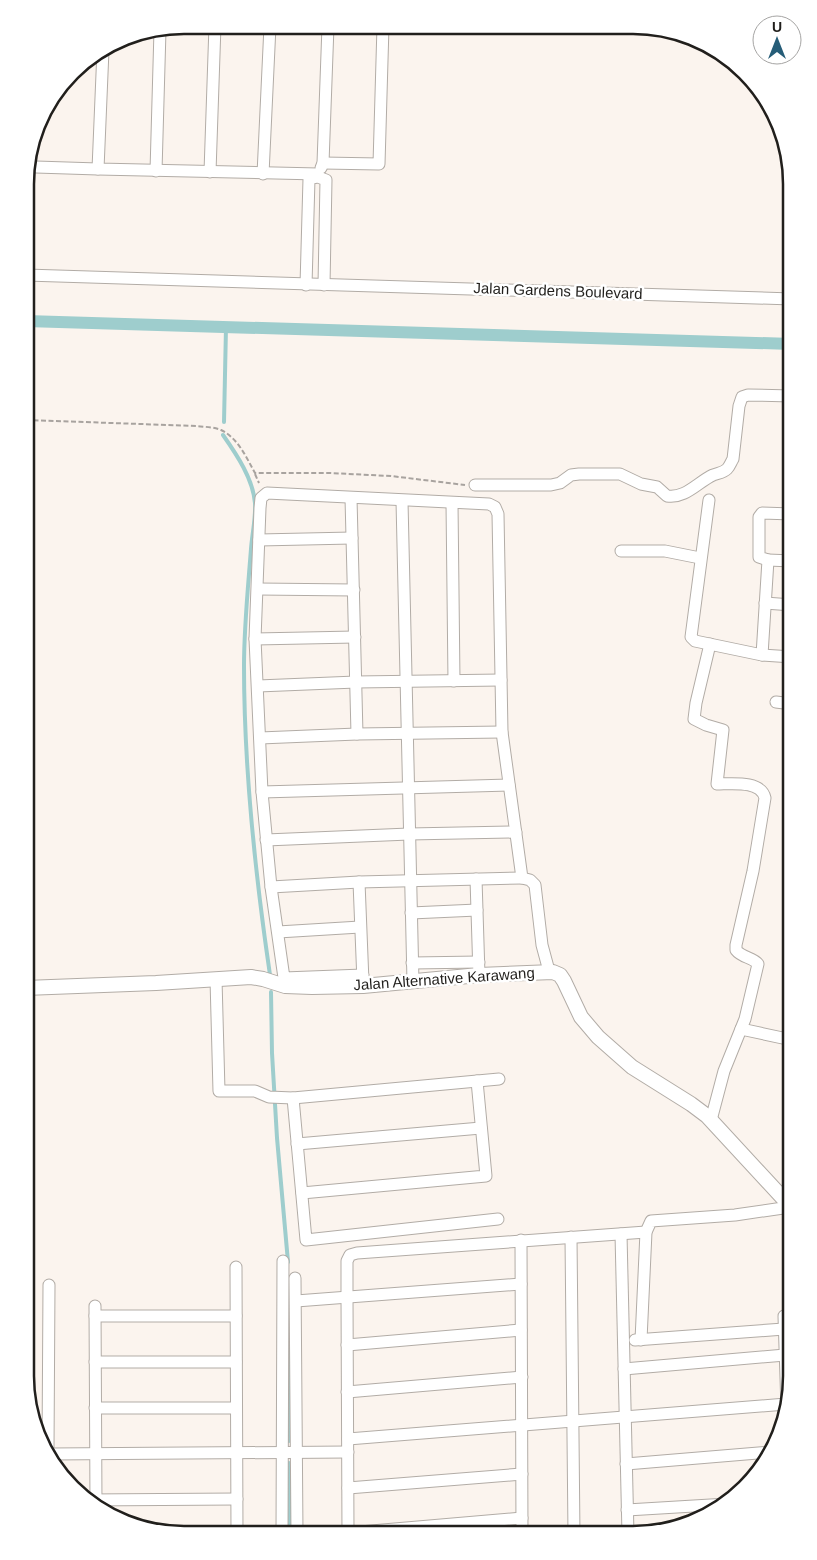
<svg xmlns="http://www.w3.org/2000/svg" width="817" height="1560" font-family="Helvetica,sans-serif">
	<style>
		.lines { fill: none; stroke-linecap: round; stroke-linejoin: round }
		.stream { stroke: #9ecdcd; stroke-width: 4 }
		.canal { stroke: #9ecdcd; stroke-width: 12 }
		.minor-casing { stroke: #b2aca6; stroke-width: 13 }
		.tertiary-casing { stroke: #b2aca6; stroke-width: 16 }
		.path { stroke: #a8a39f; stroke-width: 2; stroke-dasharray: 5 2.5; stroke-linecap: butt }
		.minor { stroke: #fff; stroke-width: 11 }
		.tertiary { stroke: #fff; stroke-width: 14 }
		.labels { text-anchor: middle; stroke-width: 5; stroke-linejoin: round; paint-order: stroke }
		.street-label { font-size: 15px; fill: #211f1c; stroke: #fff }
		.rim { fill: none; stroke: #211f1c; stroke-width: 2.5 }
	</style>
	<rect width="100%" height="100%" fill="#fbf4ee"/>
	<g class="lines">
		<g class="stream">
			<path d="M224 422 226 327"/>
			<path d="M223 435C237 455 253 479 255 503 256 518 252 534 251 549 248 588 244 627 244 666 244 769 255 873 270 975"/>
			<path d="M271 992 272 1053 277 1138 288 1262"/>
			<path d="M288 1339 289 1441"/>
			<path d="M289 1463V1534"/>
		</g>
		<path class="canal" d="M26 321 792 344"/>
		<g class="minor-casing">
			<g id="minor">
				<path d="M103 50 98 169 318 174"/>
				<path d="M323 163 379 164 383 26"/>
				<path d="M36 167 98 169"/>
				<path d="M321 168 323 163 328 26"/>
				<path d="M156 171 160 30"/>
				<path d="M210 172 215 25"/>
				<path d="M263 174 270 26"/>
				<path d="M26 275 792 299"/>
				<path d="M306 285 309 179 318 177 326 180 324 285"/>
				<path d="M475 485H551L560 483 571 475 579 474H620L641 484 657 487 667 496C685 499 698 482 713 475 718 473 723 473 727 469 730 466 731 462 733 459L739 406 742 397 748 395 792 396"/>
				<path d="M351 498 357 734"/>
				<path d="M709 500 691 637 695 641 762 655 792 657"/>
				<path d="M402 501 413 982"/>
				<path d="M452 503 454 681"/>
				<path d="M259 540 352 538"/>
				<path d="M621 551H665L700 558"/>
				<path d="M768 560 792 561"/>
				<path d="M258 589 354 590"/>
				<path d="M765 603 792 605"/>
				<path d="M255 639 355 637"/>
				<path d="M710 644 696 703 694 719 706 725 723 730 717 784C731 784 761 780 765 798L753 871 736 945V950C742 958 753 957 758 964L745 1019 724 1071 711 1120"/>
				<path d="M762 655 768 560 759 557V517L762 513 792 514"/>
				<path d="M258 686 356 682 501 680"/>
				<path d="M776 702 792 704"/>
				<path d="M260 738 357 734 502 732"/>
				<path d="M262 792 509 785"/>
				<path d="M266 840 409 834 516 832"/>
				<path d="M476 879 479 975"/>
				<path d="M359 882 363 982"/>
				<path d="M271 887 359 882 522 878"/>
				<path d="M411 913 477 910"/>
				<path d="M278 932 360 927"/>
				<path d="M412 963 479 962"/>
				<path d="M363 975 284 978 271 887 262 792 255 639 260 508 261 498 267 493 489 504 495 507 498 514 502 732 522 878 530 880 535 885 542 945 549 971"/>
				<path d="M216 979 219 1091H255L269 1097 293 1098 499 1079"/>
				<path d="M741 1029 792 1040"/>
				<path d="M293 1098 306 1240 498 1219"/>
				<path d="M297 1144 481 1128"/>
				<path d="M302 1193 486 1176 477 1081"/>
				<path d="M621 1234 628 1535"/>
				<path d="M571 1237 574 1535"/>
				<path d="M521 1240 522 1535"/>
				<path d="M236 1267 237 1534"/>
				<path d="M295 1278 297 1534"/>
				<path d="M296 1301 521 1284"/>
				<path d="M95 1306 96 1506"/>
				<path d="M95 1316H236"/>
				<path d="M784 1316 787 1409"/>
				<path d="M635 1340 784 1329"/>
				<path d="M641 1340 646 1232 651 1221 735 1215 790 1207"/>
				<path d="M347 1345 521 1330"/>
				<path d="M95 1362H236"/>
				<path d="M624 1369 785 1355"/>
				<path d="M347 1392 522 1377"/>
				<path d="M95 1408H236"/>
				<path d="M348 1439 786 1404"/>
				<path d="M48 1449 49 1285"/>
				<path d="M51 1454 348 1452"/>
				<path d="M626 1464 771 1452"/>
				<path d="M348 1488 522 1474"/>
				<path d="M86 1500 237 1499"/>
				<path d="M627 1510 727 1504"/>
				<path d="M348 1533 522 1518"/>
				<path d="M282 1534 283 1261"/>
				<path d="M348 1534 347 1296V1261L350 1255 357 1253 646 1232"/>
			</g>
		</g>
		<g class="tertiary-casing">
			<path id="tertiary" d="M25 988 156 983 251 977 263 979 285 986 312 987 363 986 479 975 553 972 560 975 564 981 581 1017 598 1037 632 1067 691 1104 707 1116 792 1208"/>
		</g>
		<g class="path">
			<path d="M26 420 197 426C205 427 214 427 221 430 238 438 246 457 255 473H330L391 476 465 485"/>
			<path d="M255 474 259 483"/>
		</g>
		<use href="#minor" class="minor"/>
		<use href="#tertiary" class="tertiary"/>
	</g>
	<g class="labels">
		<g class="street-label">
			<text transform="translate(558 291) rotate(2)" y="5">Jalan Gardens Boulevard</text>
			<text transform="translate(444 979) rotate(-4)" y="5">Jalan Alternative Karawang</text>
		</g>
	</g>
	<path d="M0 0H817V1560H0ZM184 34H633A150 150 0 0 1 783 184V1376A150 150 0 0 1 633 1526H184A150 150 0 0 1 34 1376V184A150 150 0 0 1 184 34Z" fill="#fff" fill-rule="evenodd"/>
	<path class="rim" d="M184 34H633A150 150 0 0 1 783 184V1376A150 150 0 0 1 633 1526H184A150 150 0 0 1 34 1376V184A150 150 0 0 1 184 34Z"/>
	<g transform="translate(777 40)"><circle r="24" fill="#ffffff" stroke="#a6a5a4"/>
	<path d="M0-4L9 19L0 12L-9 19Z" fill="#265d78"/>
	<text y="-8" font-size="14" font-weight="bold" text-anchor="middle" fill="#211f1c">U</text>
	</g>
</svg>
